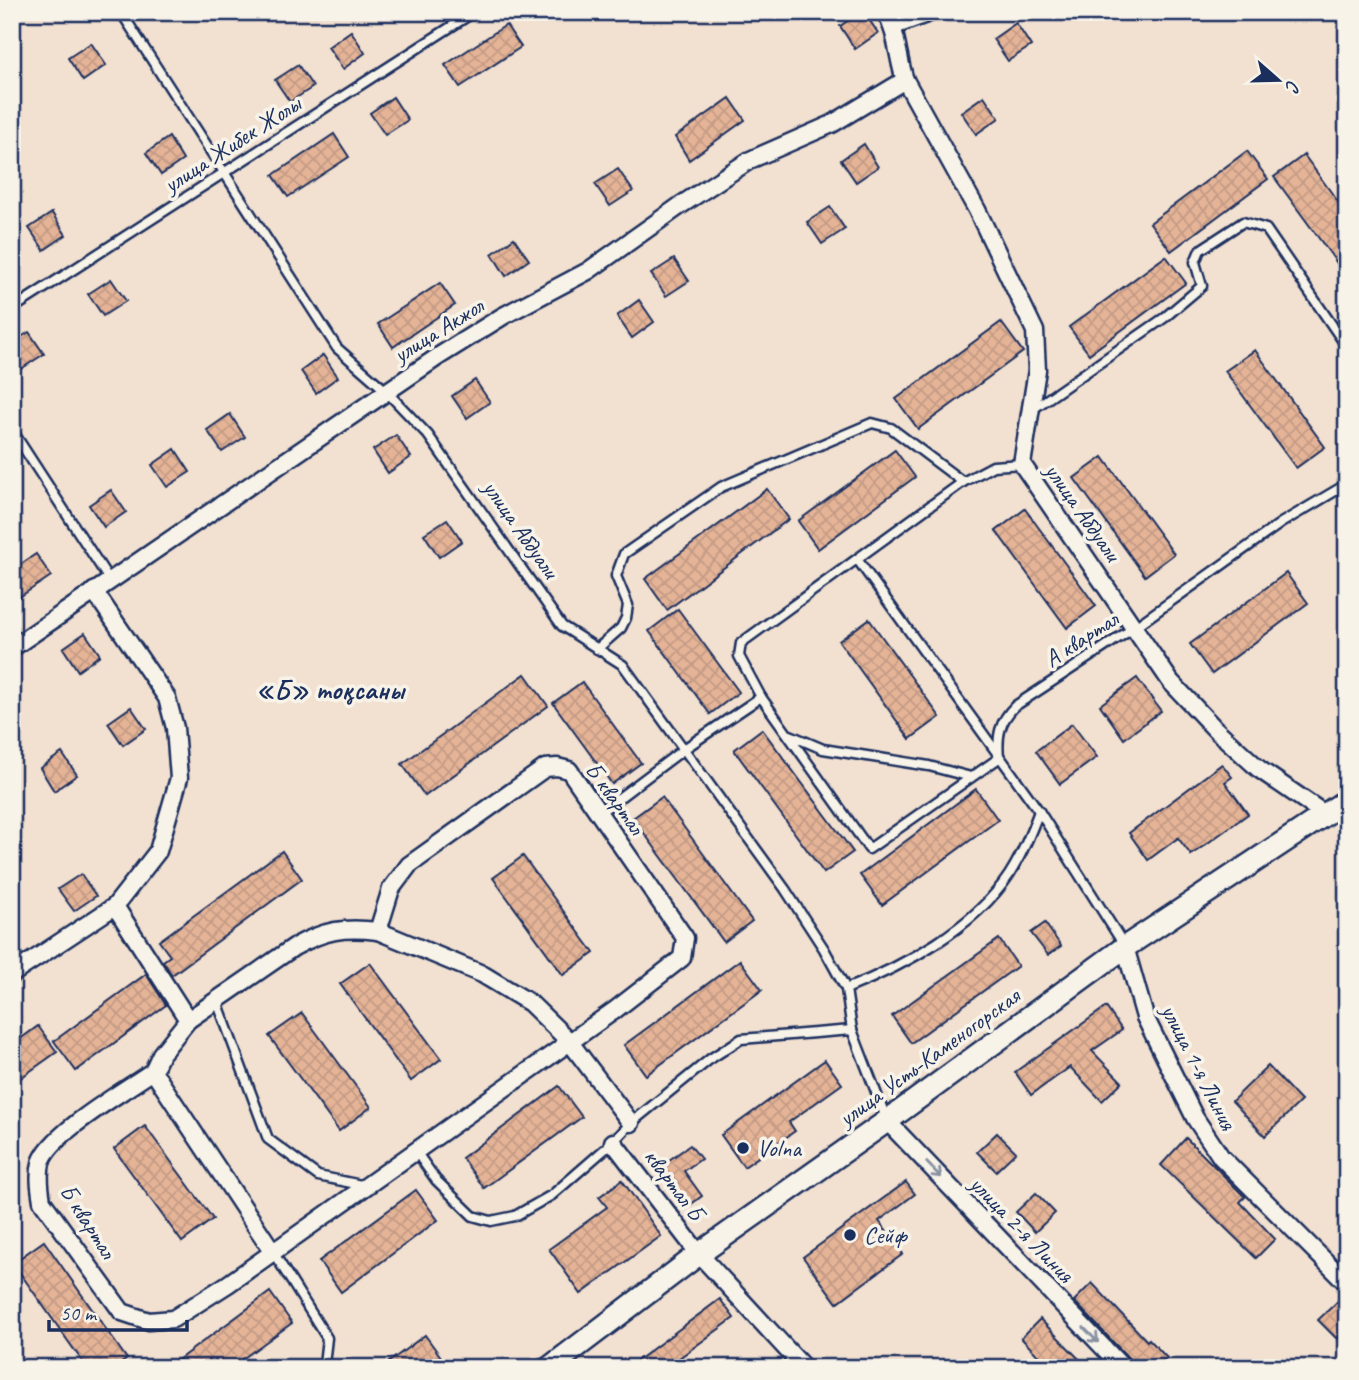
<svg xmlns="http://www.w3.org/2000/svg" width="1359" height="1380" font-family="Caveat,sans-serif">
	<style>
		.building { fill: url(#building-cross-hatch); stroke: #1b2f5e; stroke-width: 2 }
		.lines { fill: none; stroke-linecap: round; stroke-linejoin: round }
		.lane-casing { stroke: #1b2f5e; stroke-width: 13 }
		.street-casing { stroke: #1b2f5e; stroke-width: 21 }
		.secondary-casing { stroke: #1b2f5e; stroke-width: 26 }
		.lane { stroke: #f7f3e8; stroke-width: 8 }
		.street { stroke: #f7f3e8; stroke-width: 16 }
		.secondary { stroke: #f7f3e8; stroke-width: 21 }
		.oneway { stroke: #8991a3 }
		.poi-dot { fill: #1b2f5e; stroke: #f7f3e8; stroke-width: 2.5 }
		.labels { text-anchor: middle; stroke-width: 7; stroke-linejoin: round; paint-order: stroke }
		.street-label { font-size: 24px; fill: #1b2f5e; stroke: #f7f3e8 }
		.poi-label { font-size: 24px; fill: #1b2f5e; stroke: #f7f3e8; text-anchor: start }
		.quarter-label { font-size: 28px; font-weight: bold; fill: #1b2f5e; stroke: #f7f3e8 }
	</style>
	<defs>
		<pattern id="building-cross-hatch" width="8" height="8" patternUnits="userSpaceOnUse" patternTransform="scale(1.75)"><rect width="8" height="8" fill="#e5b497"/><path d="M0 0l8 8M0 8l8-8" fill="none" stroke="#c49b85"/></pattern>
	</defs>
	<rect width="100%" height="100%" fill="#f2e0d0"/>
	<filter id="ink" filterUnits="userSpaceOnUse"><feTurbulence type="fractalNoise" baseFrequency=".0143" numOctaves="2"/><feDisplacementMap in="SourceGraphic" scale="14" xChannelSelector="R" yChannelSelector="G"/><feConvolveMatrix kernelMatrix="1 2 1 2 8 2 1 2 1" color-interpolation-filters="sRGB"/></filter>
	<g filter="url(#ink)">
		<g class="building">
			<path d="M861 12H864L878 33 855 49 840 26Z"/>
			<path d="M1016 23 1031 46 1008 61 993 39Z"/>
			<path d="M506 25 521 47 460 87 445 65Z"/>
			<path d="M351 31 365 53 343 69 328 47Z"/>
			<path d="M91 43 106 65 83 81 68 58Z"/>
			<path d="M298 65 313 87 290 102 275 80Z"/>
			<path d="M984 96 999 118 976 134 961 112Z"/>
			<path d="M393 97 408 120 385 135 370 113Z"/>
			<path d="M730 98 745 120 689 160 675 137Z"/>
			<path d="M334 134 349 157 288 197 273 175Z"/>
			<path d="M169 137 183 160 161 175 146 153Z"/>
			<path d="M864 144 878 167 856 182 841 160Z"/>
			<path d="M1247 151 1268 179 1171 251 1150 223Z"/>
			<path d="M1304 155 1347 214V256L1337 263 1274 177Z"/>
			<path d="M618 169 633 191 610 206 595 184Z"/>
			<path d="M830 207 845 229 822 244 807 222Z"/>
			<path d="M52 213 66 235 44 250 29 228Z"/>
			<path d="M514 238 529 260 506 276 492 254Z"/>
			<path d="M1166 256 1186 283 1089 354 1069 327Z"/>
			<path d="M674 259 689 281 666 296 651 274Z"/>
			<path d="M111 279 126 301 103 316 88 294Z"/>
			<path d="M440 283 455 305 393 347 378 324Z"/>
			<path d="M639 300 654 322 632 338 617 316Z"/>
			<path d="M1001 322 1023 352 918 429 896 399Z"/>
			<path d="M29 332 44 354 21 369 12 356V343Z"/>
			<path d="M1255 350 1325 447 1296 468 1225 371Z"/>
			<path d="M323 355 338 377 316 393 301 371Z"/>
			<path d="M475 380 490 402 467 418 452 396Z"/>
			<path d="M230 414 245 437 222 452 207 430Z"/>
			<path d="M396 435 411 457 388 473 373 450Z"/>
			<path d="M175 449 190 472 167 487 152 465Z"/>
			<path d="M895 450 915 477 818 549 798 521Z"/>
			<path d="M1103 457 1174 554 1145 576 1074 478Z"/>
			<path d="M767 489 789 519 667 610 645 579Z"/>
			<path d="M111 490 126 512 104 527 89 505Z"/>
			<path d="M1025 509 1096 606 1067 628 996 531Z"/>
			<path d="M447 519 462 541 439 557 424 534Z"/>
			<path d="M36 554 51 576 12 602V570Z"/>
			<path d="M1286 573 1308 603 1212 674 1190 644Z"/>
			<path d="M678 609 739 692 710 714 649 631Z"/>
			<path d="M869 619 940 717 910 739 839 641Z"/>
			<path d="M85 633 100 655 78 671 63 648Z"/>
			<path d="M525 674 548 706 425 796 402 764Z"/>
			<path d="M1137 678 1161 711 1124 739 1100 705Z"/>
			<path d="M582 682 641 763 612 784 553 703Z"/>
			<path d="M131 707 146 729 123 745 108 723Z"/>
			<path d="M1072 724 1097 757 1060 784 1036 751Z"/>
			<path d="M762 729 853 852 824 873 734 750Z"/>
			<path d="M62 753 77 775 54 791 40 768Z"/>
			<path d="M1222 764 1232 777 1225 782 1248 814 1191 855 1178 838 1148 860 1129 833Z"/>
			<path d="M976 789 998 820 882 905 860 875Z"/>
			<path d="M662 797 752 921 724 942 633 818Z"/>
			<path d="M282 851 302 879 172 975 163 961 170 956 159 941Z"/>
			<path d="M523 856 594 953 563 975 493 878Z"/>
			<path d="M81 874 96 896 74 911 58 889Z"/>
			<path d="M1045 923 1061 946 1048 955 1031 933Z"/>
			<path d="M999 939 1018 966 911 1043 892 1016Z"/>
			<path d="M740 960 762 990 646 1075 624 1045Z"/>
			<path d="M370 963 441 1059 411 1081 340 984Z"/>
			<path d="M146 974 166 1005 76 1071 54 1041Z"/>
			<path d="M1106 1007 1122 1030 1092 1051 1122 1082 1102 1101 1070 1067 1031 1095 1015 1072Z"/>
			<path d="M302 1013 371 1107 339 1131 269 1036Z"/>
			<path d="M38 1026 57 1052 12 1084V1045Z"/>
			<path d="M825 1060 842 1084 789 1122 795 1131 744 1167 721 1135Z"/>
			<path d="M1268 1066 1301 1101 1265 1136 1232 1101Z"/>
			<path d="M559 1086 582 1117 484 1188 462 1158Z"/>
			<path d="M145 1126 213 1219 182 1242 114 1149Z"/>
			<path d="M997 1133 1016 1152 996 1171 977 1152Z"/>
			<path d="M1186 1138 1245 1197 1240 1202 1275 1239 1256 1258 1161 1165Z"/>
			<path d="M690 1145 701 1159 684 1171 702 1196 686 1208 658 1168Z"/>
			<path d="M622 1180 661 1236 581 1294 549 1249 607 1207 599 1197Z"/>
			<path d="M906 1182 915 1194 879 1221 903 1254 837 1303 803 1257Z"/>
			<path d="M416 1190 438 1220 341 1292 319 1261Z"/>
			<path d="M1036 1193 1055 1213 1035 1232 1016 1212Z"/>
			<path d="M44 1241 127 1359 115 1368H87L13 1263Z"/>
			<path d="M1092 1283 1147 1341 1149 1339 1167 1358 1158 1368H1138L1074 1301Z"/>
			<path d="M270 1292 292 1323 230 1368H167Z"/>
			<path d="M720 1299 734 1318 678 1359 685 1368H627Z"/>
			<path d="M1338 1301 1347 1310V1329L1337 1339 1318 1320Z"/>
			<path d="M1040 1319 1088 1368H1050L1021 1338Z"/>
			<path d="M425 1335 449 1368H381Z"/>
		</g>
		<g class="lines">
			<g class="lane-casing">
				<g id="lane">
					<path d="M121 12 337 348 385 390 428 435 562 626 623 665 785 889 824 949 846 989 852 1030 886 1118"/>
					<path d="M12 309 474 12"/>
					<path d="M1033 409 1164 318 1202 286 1195 262 1200 250 1243 222 1266 229 1347 347"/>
					<path d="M12 430 110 581"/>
					<path d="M1022 464 993 466 963 482 741 643 739 656 761 697 869 849 999 758C997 736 999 722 1015 706L1135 627 1281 523 1347 484"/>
					<path d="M857 559 1039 811 1124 945"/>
					<path d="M597 649 621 628 626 618 628 605 616 576 624 554 721 487 872 423 891 428 963 482"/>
					<path d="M790 735 823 749 929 766 971 777"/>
					<path d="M599 813 684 749 761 697"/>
					<path d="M846 989C904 966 974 928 1009 875 1022 855 1031 833 1039 811"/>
					<path d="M217 1001 268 1139 318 1176 366 1186"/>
					<path d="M417 1153 436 1180 473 1216 491 1221 515 1216 552 1195 613 1142 631 1123 710 1059 741 1039 852 1030"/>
					<path d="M273 1252 327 1338 324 1364 319 1368"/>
				</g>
			</g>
			<g class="street-casing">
				<g id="street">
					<path d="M885 12C898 33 897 57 905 80L977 210 1035 331 1037 370 1022 464 1171 682 1215 729 1259 769 1326 815"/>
					<path d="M894 26 932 12"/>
					<path d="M12 648 439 356 503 316 588 271 681 205 750 160 832 124 905 80"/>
					<path d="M557 767 569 770 685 938 682 958 615 1010 228 1284 173 1319 149 1321 122 1312 42 1201C40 1189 38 1176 41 1163 49 1134 126 1090 153 1071L161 1054 188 1020 294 947C325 930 343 927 378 931L391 889 409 865 545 768Z"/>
					<path d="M115 906 188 1020"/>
					<path d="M378 931 482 974 530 1003 569 1041 631 1123"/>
					<path d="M1125 947 1145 1017 1195 1118 1221 1157 1347 1283"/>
					<path d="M12 974 115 906 158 851 179 778 175 728 167 698 94 591"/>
					<path d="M153 1071 273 1252"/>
					<path d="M887 1121 1123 1368"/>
					<path d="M613 1142 699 1254 804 1368"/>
				</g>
			</g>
			<g class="secondary-casing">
				<path id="secondary" d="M549 1368 699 1254 887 1121 1125 947 1347 800"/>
			</g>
			<use href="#lane" class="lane"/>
			<use href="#street" class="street"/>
			<use href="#secondary" class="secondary"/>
		</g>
		<defs><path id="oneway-shaft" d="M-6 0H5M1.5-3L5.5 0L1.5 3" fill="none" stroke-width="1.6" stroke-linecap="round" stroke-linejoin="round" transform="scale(1.75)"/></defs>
		<g class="oneway">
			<use href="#oneway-shaft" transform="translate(934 1170) rotate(46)"/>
			<use href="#oneway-shaft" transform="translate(1091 1335) rotate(46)"/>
		</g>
	</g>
	<g class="poi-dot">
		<circle cx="743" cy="1148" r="7"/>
		<circle cx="850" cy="1235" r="7"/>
	</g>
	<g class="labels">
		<g class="street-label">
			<text transform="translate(232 144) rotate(-33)" y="8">улица Жибек Жолы</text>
			<text transform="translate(438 330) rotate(-32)" y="8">улица Акжол</text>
			<text transform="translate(1083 512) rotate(55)" y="8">улица Абдуали</text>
			<text transform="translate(521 529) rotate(55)" y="8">улица Абдуали</text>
			<text transform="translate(1081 639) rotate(-33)" y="8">А квартал</text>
			<text transform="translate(615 798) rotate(54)" y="8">Б квартал</text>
			<text transform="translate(929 1057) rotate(-36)" y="8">улица Усть-Каменогорская</text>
			<text transform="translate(1199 1067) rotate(63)" y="8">улица 1-я Линия</text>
			<text transform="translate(674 1184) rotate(53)" y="8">квартал Б</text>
			<text transform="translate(88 1221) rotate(57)" y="8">Б квартал</text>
			<text transform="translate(1022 1229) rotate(46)" y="8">улица 2-я Линия</text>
		</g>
		<g class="poi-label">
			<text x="757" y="1156">Volna</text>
			<text x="864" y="1243">Сейф</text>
		</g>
		<g class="quarter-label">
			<text x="330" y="699">«Б» тоқсаны</text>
		</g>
	</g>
	<rect width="1359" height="1380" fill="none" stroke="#f7f3e8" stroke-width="42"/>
	<rect x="21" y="21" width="1317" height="1338" fill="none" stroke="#1b2f5e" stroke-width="2.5" filter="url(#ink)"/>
	<g transform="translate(1278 80) rotate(110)" stroke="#f7f3e8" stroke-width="5" paint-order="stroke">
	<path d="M0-5L12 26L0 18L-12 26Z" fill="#1b2f5e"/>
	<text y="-10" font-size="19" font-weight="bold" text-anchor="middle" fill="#1b2f5e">С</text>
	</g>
	<path d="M49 1320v10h138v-10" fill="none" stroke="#1b2f5e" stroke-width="3.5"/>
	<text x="60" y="1320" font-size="21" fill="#1b2f5e" stroke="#f7f3e8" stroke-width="5" paint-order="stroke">50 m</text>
</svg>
